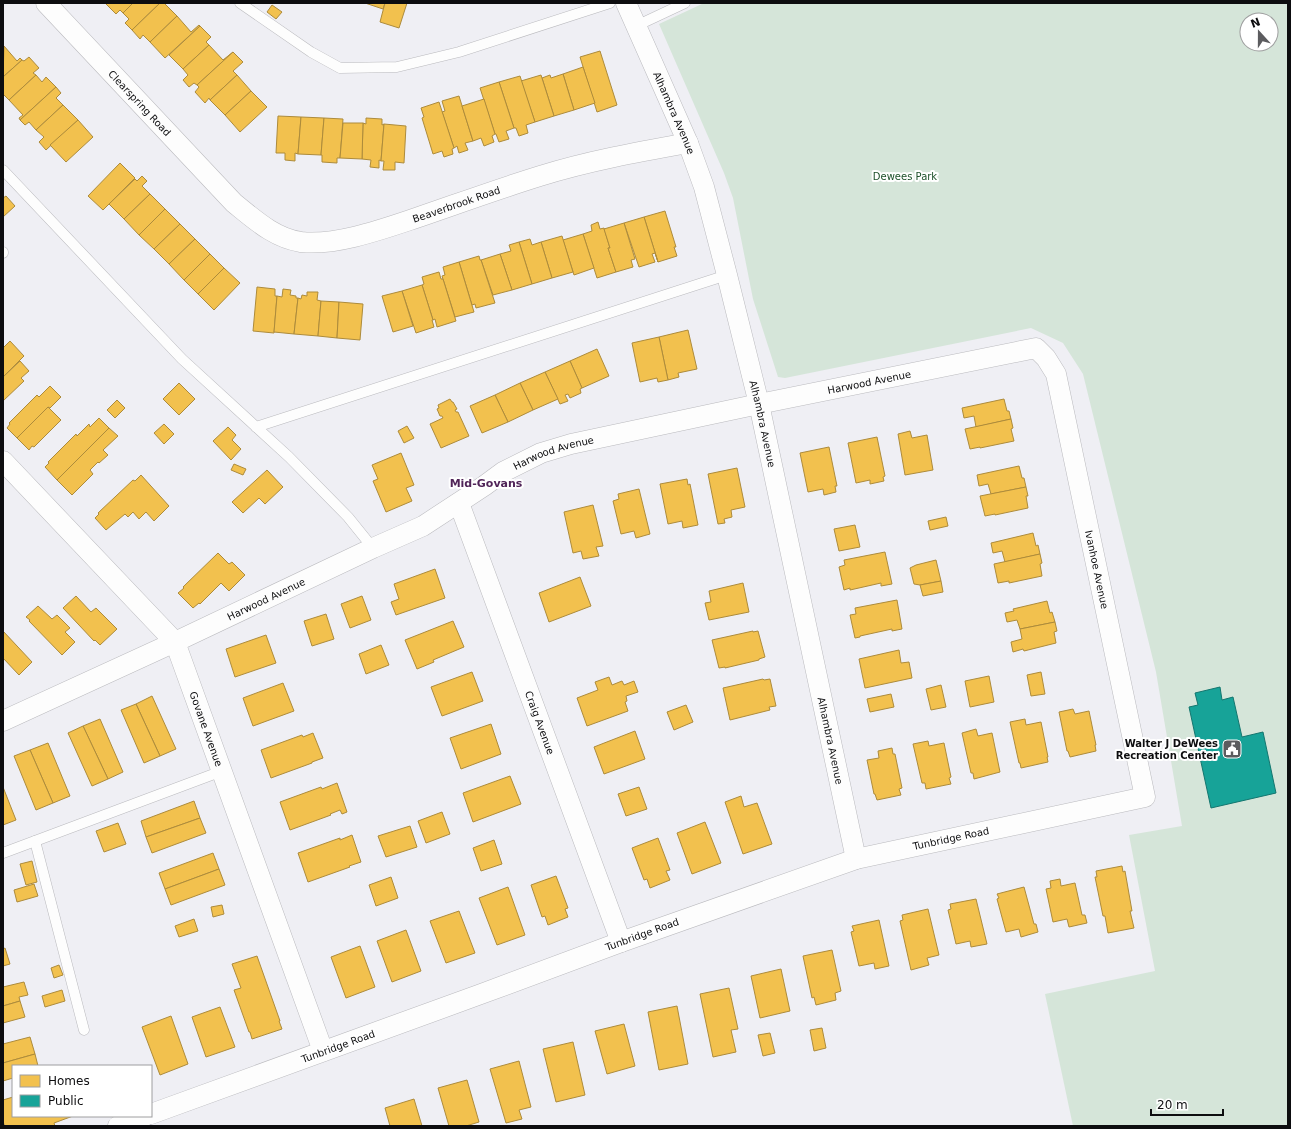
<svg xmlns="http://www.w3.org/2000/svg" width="1291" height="1129" font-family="'DejaVu Sans',sans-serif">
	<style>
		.green { fill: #d5e5d9; fill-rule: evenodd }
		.homes { fill: #f2c14e; stroke: #ad8b3b }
		.public { fill: #17a398; stroke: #14766f }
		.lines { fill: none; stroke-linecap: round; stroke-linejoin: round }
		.lane-casing { stroke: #bababe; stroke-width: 11 }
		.street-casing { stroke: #bababe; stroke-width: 21 }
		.lane { stroke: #fdfdfd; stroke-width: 10 }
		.street { stroke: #fdfdfd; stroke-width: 20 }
		.labels { text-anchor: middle; stroke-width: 4; stroke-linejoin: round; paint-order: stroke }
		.street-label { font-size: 10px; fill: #0d0d0f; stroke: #fff }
		.park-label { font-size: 10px; fill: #1c5029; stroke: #fff }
		.poi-label { font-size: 10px; font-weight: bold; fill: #0d0d0f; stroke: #fff; text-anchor: end }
		.neighbourhood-label { font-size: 11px; font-weight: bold; fill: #502458; stroke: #fff }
	</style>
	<rect width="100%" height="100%" fill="#efeff4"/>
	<path class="green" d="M704 3H1288V1126H1073L1045 994 1155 971 1129 835 1182 826 1156 672 1083 374 1063 343 1031 328 785 378 778 377 753 299 733 198 724 173 659 24ZM1247 20H1271V44H1247Z"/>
	<g class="homes">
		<path d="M105 3H133L123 13 120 10 116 14Z"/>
		<path d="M133 3H160L132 30 125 23 129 19 123 13Z"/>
		<path d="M160 3H164L177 16 150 42 143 35 140 39 132 30Z"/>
		<path d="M365 3H385L383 9Z"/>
		<path d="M385 3H407L399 28 380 22Z"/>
		<path d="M272 5 282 12 276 19 267 12Z"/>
		<path d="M177 16 191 32 199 25 200 26 165 58 150 42Z"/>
		<path d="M200 26 211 37 206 42 209 45 183 69 169 55Z"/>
		<path d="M209 45 223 60 233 52 197 85 194 83 189 87 183 80 188 75 183 69Z"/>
		<path d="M4 46 17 61 20 58 22 60 3 77Z"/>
		<path d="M600 51 617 105 597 112 580 57Z"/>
		<path d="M233 52 243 62 233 71 237 75 210 100 209 98 205 103 195 92 199 87 197 85Z"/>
		<path d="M29 57 39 68 33 73 36 75 9 100 3 94V77L22 60 24 61Z"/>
		<path d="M583 67 595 103 574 110 563 74Z"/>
		<path d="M563 74 574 110 554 116 542 78 550 75 551 78Z"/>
		<path d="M36 75 42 82 46 77 56 87 20 120 19 118 23 115 9 100Z"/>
		<path d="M237 75 251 91 225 115 210 100Z"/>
		<path d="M541 75 554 116 535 122 521 81Z"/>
		<path d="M520 76 535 122 526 125 528 133 519 136 516 128H514L499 82Z"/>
		<path d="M499 82 514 128 506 131 509 139 499 142 496 134H495L480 88Z"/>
		<path d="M56 87 61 93 56 98 63 105 36 130 29 122 25 125 20 120Z"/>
		<path d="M251 91 267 107 240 132 225 115Z"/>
		<path d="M459 96 473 141 465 143 468 150 459 153 457 146 454 148 442 112 445 111 442 101Z"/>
		<path d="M484 99 495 134 492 136 494 142 484 146 481 138 473 141 462 106Z"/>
		<path d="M439 102 454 148 452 149 453 154 444 157 442 151 433 154 422 118 424 117 421 108Z"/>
		<path d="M63 105 78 120 46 150 39 142 44 137 36 130Z"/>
		<path d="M278 116 301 117 298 154 295 153V161L285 160V153H276Z"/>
		<path d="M301 117 324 118 321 155 298 154Z"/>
		<path d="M324 118 343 119 340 158H337V163L322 162V155H321Z"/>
		<path d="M366 118 382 119V125L384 124 381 161 379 160V168L370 167 371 160 362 159 363 123 366 124Z"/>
		<path d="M78 120 93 137 66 162 50 145Z"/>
		<path d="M343 123H363L362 159 340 158Z"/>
		<path d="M384 124 406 126 404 163 395 162V170H383L384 161H381Z"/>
		<path d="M120 163 135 178 103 210 88 196Z"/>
		<path d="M142 176 147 181 142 186 150 194 124 219 109 204 135 179 137 181Z"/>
		<path d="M150 194 165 209 139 235 124 219Z"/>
		<path d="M6 196 15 206 3 217V198Z"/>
		<path d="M165 209 180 224 154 249 139 235Z"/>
		<path d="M665 211 676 247H674L677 256 658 262 644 217Z"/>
		<path d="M644 217 658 262 655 253 652 254 655 262 639 267 624 223Z"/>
		<path d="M598 222 600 229 604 228 610 248H608L616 272 597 278 583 234 592 231 591 225Z"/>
		<path d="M624 223 635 259 631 260 633 267 616 272 608 248H610L604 229Z"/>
		<path d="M180 224 195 239 169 264 154 249Z"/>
		<path d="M583 234 594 268 574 275 563 240Z"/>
		<path d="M562 236 573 272 552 278 541 242Z"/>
		<path d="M195 239 210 254 184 280 169 264Z"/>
		<path d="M530 239 532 245 541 242 552 278 532 284 519 242Z"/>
		<path d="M519 242 532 284 512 290 500 254 511 251 509 245Z"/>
		<path d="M210 254 224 268 198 294 184 280Z"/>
		<path d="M500 254 512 290 493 295 481 260Z"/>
		<path d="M479 256 480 260H481L495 303 476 308 475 304 472 305 459 262Z"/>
		<path d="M459 262 474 312 455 317 442 276 445 275 443 267Z"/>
		<path d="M224 268 240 283 214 310 198 294Z"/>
		<path d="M439 272 441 279H443L456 321 437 327 435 319 433 320 422 285 424 284 422 277Z"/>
		<path d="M422 285 433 320H432L434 327 416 333 402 291Z"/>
		<path d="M257 287 275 289V296H277L274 333 253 331Z"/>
		<path d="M283 289 291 290 290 295 296 296V298H298L294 334 274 332 277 296 282 297Z"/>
		<path d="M402 291 413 326 393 332 382 296Z"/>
		<path d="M307 292H318L317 300 321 301 318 336 294 334 298 298 301 299 302 295 307 296Z"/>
		<path d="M321 301 339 302 337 338 318 336Z"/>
		<path d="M339 302 363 304 360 340 337 338Z"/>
		<path d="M688 330 697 369 678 373 679 377 668 380 659 337Z"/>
		<path d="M659 337 668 380 658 382 657 378 640 382 632 343Z"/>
		<path d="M10 341 24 356 3 377V348Z"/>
		<path d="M597 349 609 376 582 388 570 361Z"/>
		<path d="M20 361 29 371 21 378 24 381 3 401V377Z"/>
		<path d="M570 361 582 388 580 389 581 393 570 398 568 394 565 395 568 401 560 404 545 372Z"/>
		<path d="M545 372 558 399 533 410 520 383Z"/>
		<path d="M179 383 195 399 179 415 163 399Z"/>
		<path d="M520 383 533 410 508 422 495 395Z"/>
		<path d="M50 386 61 397 50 408 48 407 17 438 7 428 10 424 9 423 37 395 39 397Z"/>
		<path d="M495 395 508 422 482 433 470 406Z"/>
		<path d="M450 399 452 402H453L457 409 455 410 456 412H458L469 436 441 448 430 424 443 418 442 416H440L437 409 439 408 438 405Z"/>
		<path d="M1004 399 1007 411H1009L1011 419 976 427 974 416 964 418 962 408Z"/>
		<path d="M117 400 125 408 115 418 107 410Z"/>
		<path d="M48 407 61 420 34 447 32 446 29 450 17 438Z"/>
		<path d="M99 418 109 428 57 480 45 467 49 463 48 462 76 434 77 436 89 424 90 427Z"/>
		<path d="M1011 419 1013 428 1011 429 1014 441 980 448V447L970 449 965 429Z"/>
		<path d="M164 424 174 434 164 444 154 433Z"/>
		<path d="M407 426 414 438 404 443 398 431Z"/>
		<path d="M228 427 236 435 232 440 241 449 231 460 213 441Z"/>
		<path d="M109 428 118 436 103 450 108 455 99 463 98 462 90 470 93 474 72 495 57 480Z"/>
		<path d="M910 431 912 438 927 435 933 470 905 475 898 434Z"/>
		<path d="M877 437 885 476 883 477 884 481 870 484V480L856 483 848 443Z"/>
		<path d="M829 447 837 486H835L836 492 824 495 823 489 808 492 800 453Z"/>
		<path d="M401 453 414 485 406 488 412 501 386 512 373 481 378 479 372 465Z"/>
		<path d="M234 464 246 469 243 475 231 470Z"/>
		<path d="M1019 466 1022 478H1024L1026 487 991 494 988 484 979 486 977 475Z"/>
		<path d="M737 468 745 507 731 510 732 517 724 519 725 523 718 524 708 474Z"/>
		<path d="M267 470 283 487 265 504 259 498 243 513 232 502Z"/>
		<path d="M141 475 169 506 154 521 146 512 139 519 133 512 128 517 125 514 106 530 95 518 99 514 98 513 133 480 135 481Z"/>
		<path d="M687 479 688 485 690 484 698 525 683 528 682 521 668 524 660 484Z"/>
		<path d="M1026 487 1028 496H1026L1028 508 995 515V514L985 516 980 496Z"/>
		<path d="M639 489 650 534 636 538 634 531 621 534 613 501 619 499 618 494Z"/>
		<path d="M593 505 603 546 596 547 599 556 583 559 581 551 573 553 564 512Z"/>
		<path d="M946 517 948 526 930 530 928 521Z"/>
		<path d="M855 525 860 547 839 551 834 529Z"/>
		<path d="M1033 533 1036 546 1038 545 1040 554 1005 562 1002 551 993 553 991 543Z"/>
		<path d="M885 552 892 584 881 586V583L850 590V588L844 590 839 567 845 565 844 560Z"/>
		<path d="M218 553 229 564 232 562 245 575 229 591 221 583 200 604 199 603 193 608 178 593 184 588 183 587Z"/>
		<path d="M1040 554 1042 563 1040 564 1042 576 1009 583V581L998 583 994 564Z"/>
		<path d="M936 560 941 581 920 585 914 584 910 568 916 565Z"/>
		<path d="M435 569 445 598 396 615 391 602 399 599 394 584Z"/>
		<path d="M580 577 591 606 549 622 539 593Z"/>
		<path d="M941 581 943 592 923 596 920 585Z"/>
		<path d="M743 583 749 612 709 620 705 603 711 602 709 591Z"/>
		<path d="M76 596 91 612 96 608 117 629 100 645 95 640 94 641 63 608Z"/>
		<path d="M362 596 371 620 350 628 341 604Z"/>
		<path d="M897 600 902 629 892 631V629L860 636V637L855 638 850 615 856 614 855 608Z"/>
		<path d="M1047 601 1050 613 1052 612 1055 622 1020 629 1017 620 1007 622 1005 613 1014 611 1013 609Z"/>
		<path d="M38 606 52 619 57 615 70 628 65 632 75 642 62 655 29 621 30 620 26 617Z"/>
		<path d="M326 614 334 639 312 646 304 621Z"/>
		<path d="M453 621 464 647 433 660 434 662 417 669 405 640Z"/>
		<path d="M1055 622 1057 631 1054 632 1056 643 1024 651 1023 649 1013 652 1011 642 1022 639 1020 629Z"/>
		<path d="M3 631 32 662 19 675 3 658Z"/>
		<path d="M753 631V632L758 631 765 657 759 659V660L725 668V667L719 668 712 640Z"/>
		<path d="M266 635 276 663 235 677 226 649Z"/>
		<path d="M381 645 389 665 366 674 359 654Z"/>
		<path d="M899 650 901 663 909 662 912 678 865 688 859 659Z"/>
		<path d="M472 672 483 701 442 716 431 687Z"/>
		<path d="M1041 672 1045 694 1031 696 1027 675Z"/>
		<path d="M989 676 994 702 970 707 965 681Z"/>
		<path d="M609 677 612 685 622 681 624 685 634 681 638 692 626 696 627 701 625 702 628 711 587 726 577 698 598 690 595 682Z"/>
		<path d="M763 679 764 680 770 679 776 706 769 707 770 710 730 720 723 688Z"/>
		<path d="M283 683 294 711 253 726 243 698Z"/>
		<path d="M941 685 946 707 931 710 926 689Z"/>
		<path d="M891 694 894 707 870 712 867 699Z"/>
		<path d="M152 696 176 749 160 756 136 704Z"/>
		<path d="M136 704 160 756 144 763 121 710Z"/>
		<path d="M686 705 693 722 674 730 667 712Z"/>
		<path d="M1073 709 1075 714 1089 711 1096 745H1095L1096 751 1070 757 1068 751H1067L1059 712Z"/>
		<path d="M100 719 123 772 108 779 83 726Z"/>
		<path d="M1025 719 1026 725 1041 722 1048 757H1047L1048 762 1021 768 1020 763H1019L1010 722Z"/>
		<path d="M491 724 501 754 461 769 450 738Z"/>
		<path d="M83 726 108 779 92 786 68 733Z"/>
		<path d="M976 729 978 736 992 733 1000 772 974 779 973 773H971L962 733Z"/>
		<path d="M635 731 645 759 604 774 594 747Z"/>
		<path d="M313 733 323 758 312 762V763L271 778 261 750 302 735 303 737Z"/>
		<path d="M928 741 929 746 944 743 951 777 949 778 951 784 926 789 925 783H922L913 744Z"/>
		<path d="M48 743 70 796 53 803 30 750Z"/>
		<path d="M892 748 893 754H895L902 788 899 789 901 795 877 800 875 794H874L867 760 879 758 878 751Z"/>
		<path d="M30 750 53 803 36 810 14 756Z"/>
		<path d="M510 776 521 804 473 822 463 793Z"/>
		<path d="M337 783 347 812 342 814 340 810 330 814 331 815 290 830 280 802 321 787 322 789Z"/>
		<path d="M3 787 16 820 3 825Z"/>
		<path d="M639 787 647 809 626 816 618 794Z"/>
		<path d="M741 796 744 807 757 803 772 844 743 854 725 802Z"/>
		<path d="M194 801 200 818 146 837 141 821Z"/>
		<path d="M442 812 450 834 426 843 418 821Z"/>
		<path d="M200 818 206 833 152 853 146 837Z"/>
		<path d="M705 822 721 863 692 874 677 833Z"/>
		<path d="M118 823 126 844 104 852 96 831Z"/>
		<path d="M410 826 417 847 386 857 378 836Z"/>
		<path d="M352 835 361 862 349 866 350 867 308 882 298 853 340 838V840Z"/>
		<path d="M658 838 670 870 666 871 670 880 650 888 647 879 644 880 632 848Z"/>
		<path d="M494 840 502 864 481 871 473 848Z"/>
		<path d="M213 853 219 869 165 889 159 873Z"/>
		<path d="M32 861 37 882 26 885 20 864Z"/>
		<path d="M1122 866 1123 872 1125 871 1132 911H1130L1134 928 1108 933 1105 916H1103L1095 877H1097L1096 871Z"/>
		<path d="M219 869 225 885 171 905 165 889Z"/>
		<path d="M556 876 568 908 565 909 568 917 548 925 545 916 542 917 531 885Z"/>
		<path d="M391 877 398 898 376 906 369 885Z"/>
		<path d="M1060 879 1061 886 1075 883 1082 915H1085L1087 923 1069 927 1067 919 1053 922 1046 889 1051 888 1050 881Z"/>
		<path d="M34 884 38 896 17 902 14 890Z"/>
		<path d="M508 887 525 935 497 945 479 898Z"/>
		<path d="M1024 887 1034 924H1036L1038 932 1021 937 1019 929 1006 932 997 899 999 898 997 894Z"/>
		<path d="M976 899 987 944 971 947 970 941 956 944 948 910 951 909 950 904Z"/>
		<path d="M222 905 224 914 213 917 211 907Z"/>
		<path d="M928 909 939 955 927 958 929 965 911 970 900 921 903 920 902 915Z"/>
		<path d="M459 911 475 953 446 963 430 921Z"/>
		<path d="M194 919 198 931 179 937 175 926Z"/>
		<path d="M879 920 889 966 875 969 874 963 859 966 851 932 854 931 852 926Z"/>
		<path d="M406 930 421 971 392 982 377 941Z"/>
		<path d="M360 946 375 987 346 998 331 957Z"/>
		<path d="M5 948 10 964 3 966V949Z"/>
		<path d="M832 950 841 991 835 993 836 1000 816 1005 814 997 812 998 803 956Z"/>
		<path d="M257 956 280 1021H279L282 1029 252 1039 250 1032H249L234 990 241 988 232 964Z"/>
		<path d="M59 965 63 975 54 978 51 968Z"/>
		<path d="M781 969 790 1011 760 1018 751 976Z"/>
		<path d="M24 982 28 995 19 997 20 1001 3 1006V987Z"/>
		<path d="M729 988 738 1029 731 1030 736 1052 713 1057 700 994Z"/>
		<path d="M62 990 65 1001 45 1007 42 996Z"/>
		<path d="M20 1001 25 1017 3 1023V1006Z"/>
		<path d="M677 1006 688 1064 659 1070 648 1012Z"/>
		<path d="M220 1007 235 1047 206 1057 192 1017Z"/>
		<path d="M171 1016 188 1064 160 1075 142 1027Z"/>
		<path d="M624 1024 635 1066 607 1074 595 1031Z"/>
		<path d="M822 1028 826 1048 814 1051 810 1030Z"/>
		<path d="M770 1033 775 1053 763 1056 758 1035Z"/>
		<path d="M30 1037 35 1054 3 1063V1044Z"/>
		<path d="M573 1042 585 1095 556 1102 543 1049Z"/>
		<path d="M35 1054 38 1066H13V1078L3 1081V1063Z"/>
		<path d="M519 1061 531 1107 519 1110 522 1119 506 1123 490 1069Z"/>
		<path d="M467 1080 479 1122 466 1126H449L438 1088Z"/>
		<path d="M13 1097V1116H73L54 1123 55 1126H5L3 1122V1100Z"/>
		<path d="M414 1099 422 1126H390L385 1108Z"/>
	</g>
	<path class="public" d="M1220 687 1222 700 1233 697 1242 737 1263 732 1276 793 1211 808 1189 707 1198 705 1195 693Z"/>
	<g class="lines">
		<g class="lane-casing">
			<g id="lane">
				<path d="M240 3 311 52 340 68 397 67 459 52 610 3"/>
				<path d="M636 26 685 3"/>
				<path d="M3 170 182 359 289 457 348 517 373 548"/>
				<path d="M3 252V253"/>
				<path d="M256 427 727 275"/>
				<path d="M35 841 84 1030"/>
				<path d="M3 853 222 771"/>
			</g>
		</g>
		<g class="street-casing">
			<g id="street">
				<path id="s1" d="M46 3 234 203C254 219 274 238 301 242 336 246 383 229 416 218 457 204 498 189 540 176 588 161 638 152 688 143"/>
				<path id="s2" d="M626 3 688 143 704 187 727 275 759 404 856 859"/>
				<path id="s3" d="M3 461 175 642 323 1051"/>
				<path id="s4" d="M459 503 621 942"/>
				<path id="s5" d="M3 721 175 642 373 548 423 526 484 486 503 472 541 453 571 444 759 404 1036 348 1046 358 1056 374 1145 797 856 859 621 942 481 994 151 1114"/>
				<path d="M118 1126 145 1116"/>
			</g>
		</g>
		<use href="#lane" class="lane"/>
		<use href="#street" class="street"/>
	</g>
	<defs>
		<g id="civic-square" transform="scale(1)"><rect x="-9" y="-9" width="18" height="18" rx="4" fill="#5c5c5f" stroke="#fff"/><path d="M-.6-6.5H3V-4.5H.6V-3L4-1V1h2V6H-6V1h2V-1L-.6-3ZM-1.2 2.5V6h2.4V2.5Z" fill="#fff"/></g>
	</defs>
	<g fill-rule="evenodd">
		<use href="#civic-square" x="1232" y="749"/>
	</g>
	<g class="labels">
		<g class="street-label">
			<text dy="4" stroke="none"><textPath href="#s1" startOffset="137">Clearspring Road</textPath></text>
			<text dy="4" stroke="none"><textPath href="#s2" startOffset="120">Alhambra Avenue</textPath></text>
			<text dy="4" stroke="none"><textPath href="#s1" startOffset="514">Beaverbrook Road</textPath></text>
			<text dy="4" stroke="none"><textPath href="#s5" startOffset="938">Harwood Avenue</textPath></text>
			<text dy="4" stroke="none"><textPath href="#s2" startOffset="444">Alhambra Avenue</textPath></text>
			<text dy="4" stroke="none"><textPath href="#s5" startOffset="614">Harwood Avenue</textPath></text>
			<text dy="4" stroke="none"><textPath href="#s5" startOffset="1341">Ivanhoe Avenue</textPath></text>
			<text dy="4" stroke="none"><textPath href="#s5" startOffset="290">Harwood Avenue</textPath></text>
			<text dy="4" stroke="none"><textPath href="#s4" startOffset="234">Craig Avenue</textPath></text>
			<text dy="4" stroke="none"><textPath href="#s3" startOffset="342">Govane Avenue</textPath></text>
			<text dy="4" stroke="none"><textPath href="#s2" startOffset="768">Alhambra Avenue</textPath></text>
			<text transform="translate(951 838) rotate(-12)" y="4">Tunbridge Road</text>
			<text transform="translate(642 934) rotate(-20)" y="4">Tunbridge Road</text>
			<text transform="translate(338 1046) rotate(-20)" y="4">Tunbridge Road</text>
		</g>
		<g class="park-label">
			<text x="905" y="180">Dewees Park</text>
		</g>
		<g class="poi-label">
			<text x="1218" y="747">Walter J DeWees<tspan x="1218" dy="12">Recreation Center</tspan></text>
		</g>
		<g class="neighbourhood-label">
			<text x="486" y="487">Mid-Govans</text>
		</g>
	</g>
	<rect width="1291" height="1129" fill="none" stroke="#0d0d0f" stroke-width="8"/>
	<rect x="12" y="1065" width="140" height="52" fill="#ffffff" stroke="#9e9e9f"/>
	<rect x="20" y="1075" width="20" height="12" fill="#f2c14e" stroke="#9e9e9f"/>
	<text x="48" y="1085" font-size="12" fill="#0d0d0f">Homes</text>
	<rect x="20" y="1095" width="20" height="12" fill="#17a398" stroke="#9e9e9f"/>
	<text x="48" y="1105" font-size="12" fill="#0d0d0f">Public</text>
	<g transform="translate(1259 32) rotate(339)"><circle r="19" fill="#ffffff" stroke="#9e9e9f"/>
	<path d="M0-3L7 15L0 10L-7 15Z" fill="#5c5c5f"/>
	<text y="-6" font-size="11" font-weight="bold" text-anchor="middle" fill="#0d0d0f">N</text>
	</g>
	<path d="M1151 1109v6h72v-6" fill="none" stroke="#0d0d0f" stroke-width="2"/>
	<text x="1157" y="1109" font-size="12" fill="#0d0d0f" stroke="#ffffff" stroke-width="3" paint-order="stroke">20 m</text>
</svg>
